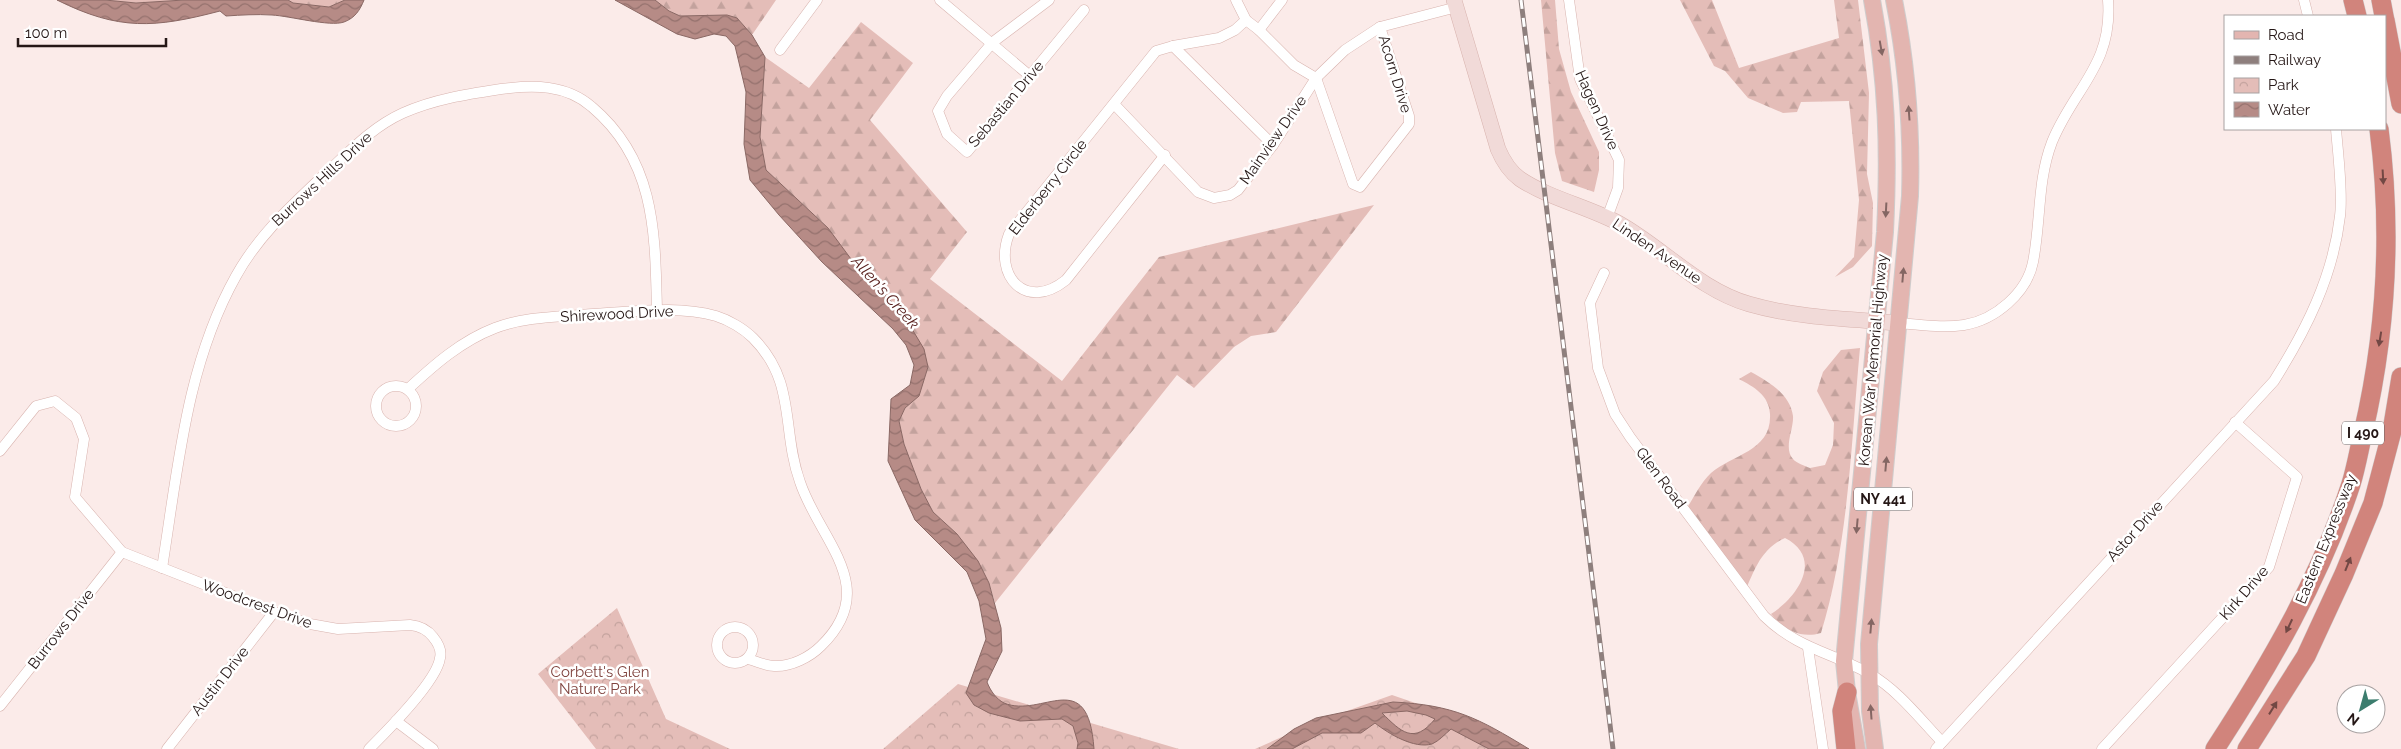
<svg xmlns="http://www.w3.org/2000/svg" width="2401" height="749" font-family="Raleway,sans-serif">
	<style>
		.forest { fill: url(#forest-firs) }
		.park { fill: url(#park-crowns) }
		.water { fill: url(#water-waves); stroke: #8a6864; fill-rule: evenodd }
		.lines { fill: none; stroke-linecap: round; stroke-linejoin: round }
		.street-casing { stroke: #d8b3ae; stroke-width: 11 }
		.secondary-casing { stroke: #d8b3ae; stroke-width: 16 }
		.primary-casing { stroke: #cfcccc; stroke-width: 18 }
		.highway-casing { stroke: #cfcccc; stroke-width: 20 }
		.street { stroke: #fff; stroke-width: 10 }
		.secondary { stroke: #f1dad8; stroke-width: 15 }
		.primary { stroke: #e3b5b0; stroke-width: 16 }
		.highway { stroke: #d1847c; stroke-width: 19 }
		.rail-casing { stroke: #8e7f7d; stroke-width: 5 }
		.rail { stroke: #fff; stroke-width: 3; stroke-dasharray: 9; stroke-linecap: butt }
		.oneway { fill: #846663 }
		.oneway2 { fill: #724844 }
		.labels { text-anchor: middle; stroke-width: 5; stroke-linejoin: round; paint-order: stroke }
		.shield { fill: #fff; stroke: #665d5c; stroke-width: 1 }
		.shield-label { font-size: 14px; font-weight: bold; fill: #251716 }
		.street-label { font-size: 15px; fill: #251716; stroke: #fff }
		.park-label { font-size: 15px; fill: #80443f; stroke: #fff }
		.water-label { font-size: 16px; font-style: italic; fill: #59211e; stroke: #fff }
	</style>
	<defs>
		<pattern id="forest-firs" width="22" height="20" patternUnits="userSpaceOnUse" patternTransform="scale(1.25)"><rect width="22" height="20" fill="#e4bdb8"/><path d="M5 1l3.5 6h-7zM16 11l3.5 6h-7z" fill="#c3a29d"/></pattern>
		<pattern id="park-crowns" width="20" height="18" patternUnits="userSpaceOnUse" patternTransform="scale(1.25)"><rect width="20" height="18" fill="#e4bdb8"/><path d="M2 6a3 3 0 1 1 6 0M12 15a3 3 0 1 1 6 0" fill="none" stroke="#c3a29d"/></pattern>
		<pattern id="water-waves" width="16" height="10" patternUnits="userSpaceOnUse" patternTransform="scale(1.25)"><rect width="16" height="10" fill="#b68b86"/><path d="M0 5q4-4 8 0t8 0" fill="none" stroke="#94716d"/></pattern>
	</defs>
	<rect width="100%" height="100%" fill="#fbebe9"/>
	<g class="forest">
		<path d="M105 0H184L136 3Z"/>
		<path d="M288 0H345L329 7 293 3Z"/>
		<path d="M655 0H776L752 35 737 18 727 15 680 16 669 11Z"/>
		<path d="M1541 0H1555L1559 49 1571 92 1599 152V170L1594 192 1562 181 1555 153Z"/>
		<path d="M1680 0H1712L1739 68 1839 38 1834 0H1858L1869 93 1867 174 1873 203 1872 246 1853 267 1835 277 1854 257 1859 200 1849 101 1801 102 1797 112 1783 113 1748 98 1725 71 1714 66Z"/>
		<path d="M861 22 913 63 870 120 967 232 930 279 1062 381 1159 257 1374 205 1276 332 1251 336 1234 347 1194 388 1177 375 995 603 989 583 957 534 933 512 921 489 904 444 899 421 905 408 919 395 928 367 828 228 766 170 760 137 765 57 809 88Z"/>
		<path d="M1860 348C1851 443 1849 542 1821 633 1801 639 1784 630 1771 614 1798 597 1824 558 1785 538 1763 548 1756 566 1747 587L1687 508C1694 497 1701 482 1711 473 1733 454 1772 451 1770 414 1769 395 1754 387 1739 379L1751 372C1769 382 1790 394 1793 416 1794 429 1783 448 1793 459 1796 463 1805 466 1810 468L1825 465 1833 445 1834 423 1817 391 1823 372 1841 350Z"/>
	</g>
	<g class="park">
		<path d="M617 608 666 719 730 749H596L538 674Z"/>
		<path d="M958 684 1179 749H883Z"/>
		<path d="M1392 695 1462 719 1526 749H1255L1313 723Z"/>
	</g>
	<g class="water">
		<path d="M57 0H105L136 3 184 0H288L293 3 329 7 345 0H364C360 10 355 18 344 22 330 27 290 16 272 15 257 14 241 15 226 16L220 11C155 28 119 31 57 0Z"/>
		<path d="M615 0H655L669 11 680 16 727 15 737 18 752 35 765 57 760 137 766 170 828 228 851 259 903 314 924 349 928 367 919 396 905 408 899 421 904 444 921 489 933 512 957 534 978 561 989 583 1001 628 1002 651 987 682C990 690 996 699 1004 703 1042 719 1088 664 1094 749H1077L1078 743 1073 726 1062 719 1020 721 989 713 974 705 966 693 986 639 979 601 967 572 915 520 888 461 891 399 910 385 914 365 906 345 893 329 822 262 779 215 750 180 744 144 746 92 735 46 726 36 714 34 695 39 677 34Z"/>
		<path d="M1393 702C1454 705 1478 718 1529 749H1489L1451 729C1445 734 1439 741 1432 744 1414 749 1389 734 1375 723L1361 733H1322L1292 749H1267L1294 729 1316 718ZM1407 711 1426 715 1435 719C1414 745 1401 732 1382 713Z"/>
	</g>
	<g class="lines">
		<g class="street-casing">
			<g id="street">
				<path d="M940 0 1030 76"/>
				<path d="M1049 0 993 42 947 96 938 111 947 134 967 152 1084 10"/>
				<path d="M1236 0 1246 20 1259 30 1294 65 1316 78"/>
				<path d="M1569 0 1580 79 1619 160 1618 188 1607 218"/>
				<path d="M2304 0 2308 16"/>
				<path d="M1259 30 1282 0"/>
				<path d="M1173 46 1273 145"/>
				<path d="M780 50 817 0"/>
				<path d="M1316 78 1353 184 1360 187 1409 124V116L1380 27"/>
				<path d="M1114 104 1198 192 1214 198 1230 195 1238 190 1273 145 1316 78 1345 50 1380 27 1457 7"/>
				<path d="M1165 155 1066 280C1026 312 993 276 1009 234L1156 51 1173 46 1219 38 1235 30 1246 20"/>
				<path d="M1604 273 1590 303 1598 368 1615 414 1630 437 1764 616C1798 649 1831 652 1870 674 1898 690 1920 719 1942 742"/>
				<path d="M1899 323C1920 325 1943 328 1964 325 1995 320 2027 293 2033 262 2041 222 2037 181 2052 142 2074 88 2113 65 2108 0"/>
				<circle cx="396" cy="406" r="20"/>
				<path d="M408 389C434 365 461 341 495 328 526 316 560 317 593 314 633 312 677 305 716 316 729 320 744 329 753 338 797 382 781 429 800 482 819 540 882 587 821 646 810 657 791 667 774 666 766 666 756 661 748 659"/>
				<path d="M0 451 36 406 55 401 76 418 84 439 75 497 122 552 274 612 310 624 338 629 410 625C420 626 427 629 433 637 438 643 442 650 440 658 437 681 387 731 369 749"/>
				<path d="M162 568C178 469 186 365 236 276 258 236 291 206 324 175 349 152 372 127 403 113 434 99 468 94 501 89 533 85 566 84 592 107 656 161 655 234 657 310"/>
				<circle cx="735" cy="645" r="18"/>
				<path d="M1808 648 1823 749"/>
				<path d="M0 706 122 552"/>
				<path d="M396 721 433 749"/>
				<path d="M167 749 274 612"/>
				<path d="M1936 749 2274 381C2306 330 2333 277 2340 216 2343 192 2338 154 2336 129"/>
				<path d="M2102 749 2269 567 2297 477 2235 422"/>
			</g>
		</g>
		<g class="secondary-casing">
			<path id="secondary" d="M1454 0 1498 149C1503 161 1509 171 1520 179 1550 199 1589 207 1620 224 1664 249 1700 290 1749 304 1797 318 1849 319 1899 323"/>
		</g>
		<g class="primary-casing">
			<g id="primary">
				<path d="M1857 749 1847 692 1844 661 1885 232C1889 151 1887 80 1872 0"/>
				<path d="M1875 749 1870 711 1869 644 1910 196C1912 130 1907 65 1894 0"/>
			</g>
		</g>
		<g class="highway-casing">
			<g id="highway">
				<path d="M2353 0 2357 16"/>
				<path d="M2381 0 2384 16"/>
				<path d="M2385 20 2401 104"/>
				<path d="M1846 749 1842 711 1847 692"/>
				<path d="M2215 749C2269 666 2320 579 2351 484 2356 468 2359 450 2363 433 2386 334 2392 229 2379 129"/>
				<path d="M2247 749 2306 656 2344 574 2373 503 2392 431 2401 377"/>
			</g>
		</g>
		<use href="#street" class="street"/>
		<use href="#secondary" class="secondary"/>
		<use href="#primary" class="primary"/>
		<use href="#highway" class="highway"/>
		<g class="rail-casing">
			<path id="rail" d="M1521 0 1613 749"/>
		</g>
		<use href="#rail" class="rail"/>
	</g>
	<defs><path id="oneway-solid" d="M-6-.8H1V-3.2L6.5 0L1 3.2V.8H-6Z" transform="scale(1.25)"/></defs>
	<g class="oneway">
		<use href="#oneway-solid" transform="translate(1881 48) rotate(80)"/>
		<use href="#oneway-solid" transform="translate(1909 113) rotate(-94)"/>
		<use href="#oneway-solid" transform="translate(1886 210) rotate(93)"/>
		<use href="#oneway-solid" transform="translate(1903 275) rotate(-85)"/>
		<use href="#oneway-solid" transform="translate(1886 464) rotate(-85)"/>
		<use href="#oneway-solid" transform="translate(1857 526) rotate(95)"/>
		<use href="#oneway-solid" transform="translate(1871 626) rotate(-85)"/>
		<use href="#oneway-solid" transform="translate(1871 712) rotate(-94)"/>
	</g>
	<g class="oneway2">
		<use href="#oneway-solid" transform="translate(2383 177) rotate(87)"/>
		<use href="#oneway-solid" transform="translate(2380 339) rotate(99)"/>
		<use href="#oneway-solid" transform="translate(2348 564) rotate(-68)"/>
		<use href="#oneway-solid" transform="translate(2289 626) rotate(115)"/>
		<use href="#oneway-solid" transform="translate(2273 708) rotate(-58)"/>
	</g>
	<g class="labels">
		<g class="shield">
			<rect x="2342" y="421.5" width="42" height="23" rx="4"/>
			<rect x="1854" y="487.5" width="58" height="23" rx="4"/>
		</g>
		<g class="shield-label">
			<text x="2363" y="438">I 490</text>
			<text x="1883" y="504">NY 441</text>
		</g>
		<g class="street-label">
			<text transform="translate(1395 74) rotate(73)" y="5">Acorn Drive</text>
			<text transform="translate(1006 104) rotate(-50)" y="5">Sebastian Drive</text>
			<text transform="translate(1597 110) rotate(66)" y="5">Hagen Drive</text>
			<text transform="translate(1273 140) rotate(-55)" y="5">Mainview Drive</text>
			<text transform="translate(322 179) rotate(-43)" y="5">Burrows Hills Drive</text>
			<text transform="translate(1048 187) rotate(-52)" y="5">Elderberry Circle</text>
			<text transform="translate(1657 251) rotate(34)" y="5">Linden Avenue</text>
			<text transform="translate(617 314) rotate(-3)" y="5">Shirewood Drive</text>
			<text transform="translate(1873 360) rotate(-85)" y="5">Korean War Memorial Highway</text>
			<text transform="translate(1661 478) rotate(53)" y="5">Glen Road</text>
			<text transform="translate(2135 531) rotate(-48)" y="5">Astor Drive</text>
			<text transform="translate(2326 539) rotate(-68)" y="5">Eastern Expressway</text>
			<text transform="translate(2244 593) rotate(-49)" y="5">Kirk Drive</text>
			<text transform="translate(257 604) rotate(20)" y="5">Woodcrest Drive</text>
			<text transform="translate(61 629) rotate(-52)" y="5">Burrows Drive</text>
			<text transform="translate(220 681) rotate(-52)" y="5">Austin Drive</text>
		</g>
		<g class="park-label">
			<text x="600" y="677">Corbett's Glen<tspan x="600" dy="17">Nature Park</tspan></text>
		</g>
		<g class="water-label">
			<text transform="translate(886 292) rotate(48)" y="6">Allen's Creek</text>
		</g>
	</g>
	<rect x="2224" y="15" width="162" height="115" fill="#ffffff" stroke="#a8a2a2"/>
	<rect x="2234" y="31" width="25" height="8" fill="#e3b5b0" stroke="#a8a2a2"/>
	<text x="2268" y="40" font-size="15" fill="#251716">Road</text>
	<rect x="2234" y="56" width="25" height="8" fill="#8e7f7d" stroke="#a8a2a2"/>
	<text x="2268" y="65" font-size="15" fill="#251716">Railway</text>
	<rect x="2234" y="78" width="25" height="15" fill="url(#park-crowns)" stroke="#a8a2a2"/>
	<text x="2268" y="90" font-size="15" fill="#251716">Park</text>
	<rect x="2234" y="102" width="25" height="15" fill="url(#water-waves)" stroke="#a8a2a2"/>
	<text x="2268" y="115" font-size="15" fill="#251716">Water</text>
	<g transform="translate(2361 709) rotate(217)"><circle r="24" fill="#ffffff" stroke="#a8a2a2"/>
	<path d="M0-4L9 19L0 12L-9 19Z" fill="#3c7d6e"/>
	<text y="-8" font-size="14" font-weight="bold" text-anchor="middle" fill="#251716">N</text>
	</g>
	<path d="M18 38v8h148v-8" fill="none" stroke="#251716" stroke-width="2.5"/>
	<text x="25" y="38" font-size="15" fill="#251716" stroke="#ffffff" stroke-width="4" paint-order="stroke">100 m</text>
</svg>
